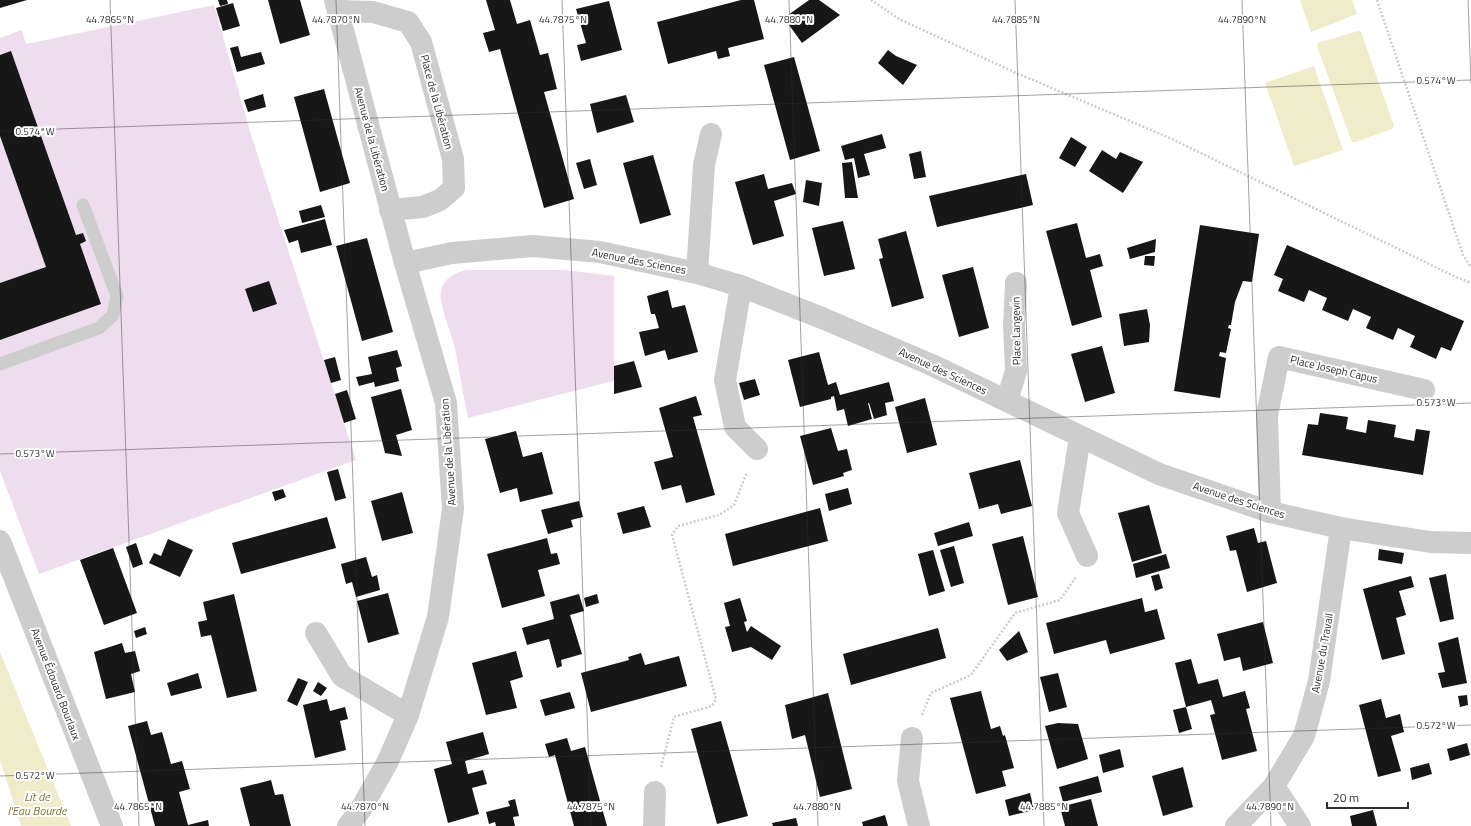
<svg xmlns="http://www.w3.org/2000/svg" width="1471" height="826" font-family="'Titillium Web',sans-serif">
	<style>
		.green { fill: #ede }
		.water { fill: #eeecc9 }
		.building { fill: #171717 }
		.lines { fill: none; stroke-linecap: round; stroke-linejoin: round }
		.path { stroke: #cdcdcd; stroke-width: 2.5; stroke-dasharray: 2 2; stroke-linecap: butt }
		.service { stroke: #cdcdcd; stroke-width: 13 }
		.minor { stroke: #cdcdcd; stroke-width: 22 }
		.tertiary { stroke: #cdcdcd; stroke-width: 22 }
		.ticks { fill: none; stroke: #303030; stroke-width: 1; stroke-opacity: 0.45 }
		.labels { text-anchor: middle; stroke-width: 4; stroke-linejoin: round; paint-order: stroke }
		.street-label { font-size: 11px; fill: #303030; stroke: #fff }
		.water-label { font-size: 12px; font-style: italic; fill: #7d7730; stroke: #fff }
		.ticks-label { font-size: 10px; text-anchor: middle; fill: #303030; stroke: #fff; stroke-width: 4; stroke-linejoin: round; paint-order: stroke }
	</style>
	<rect width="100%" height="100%" fill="#fff"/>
	<g class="green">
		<path d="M214 5 252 138 356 460 39 574 0 471V38L22 30 26 44Z"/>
		<path d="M466 270H565L614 276V381L468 418C463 395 460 372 455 349 452 334 438 304 441 290 445 277 455 273 466 270Z"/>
	</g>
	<g class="water">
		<path d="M1300 0H1352L1357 14 1311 32Z"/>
		<path d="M1358 31 1361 32 1394 126 1392 129 1356 142H1352L1317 46 1318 43Z"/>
		<path d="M1314 66 1343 150 1294 166 1265 83Z"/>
		<path d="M0 652 71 826H21L0 760Z"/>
	</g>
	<g class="building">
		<path d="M0 0H27L0 8Z"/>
		<path d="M218 0H227L228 4 220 6Z"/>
		<path d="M268 0H300L310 35 280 44Z"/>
		<path d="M486 0H510L517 24 530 20 540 55 548 53 557 89 544 92 574 199 544 208 500 49 489 52 483 33 495 30Z"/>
		<path d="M741 0H754L764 39 728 48 730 56 718 59 716 51 668 64 657 22Z"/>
		<path d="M809 0H819L840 15 802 43 784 18Z"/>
		<path d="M609 1 622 50 581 61 577 45 586 43 576 9Z"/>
		<path d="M233 3 240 26 223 31 216 8Z"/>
		<path d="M238 46 241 57 261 52 265 64 237 72 230 48Z"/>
		<path d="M888 50 896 56 917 65 903 85 878 63Z"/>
		<path d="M11 51 76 235 83 233 86 241 80 244 101 304 0 340V283L46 267 0 136V55Z"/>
		<path d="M794 57 820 151 790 160 764 65Z"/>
		<path d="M324 89 350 183 320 192 294 97Z"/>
		<path d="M263 94 266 107 248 112 244 100Z"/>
		<path d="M626 95 634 122 597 133 590 104Z"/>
		<path d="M882 134 886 148 864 154 870 175 858 178 854 158 845 160 841 146Z"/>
		<path d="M1071 137 1087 147 1075 167 1059 158Z"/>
		<path d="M1102 150 1116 159 1120 152 1143 162 1123 193 1089 171Z"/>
		<path d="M921 151 926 177 914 179 909 154Z"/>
		<path d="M653 155 671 215 640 224 623 163Z"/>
		<path d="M590 159 597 185 584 189 576 163Z"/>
		<path d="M852 162 858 198H845L842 163Z"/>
		<path d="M764 174 768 189 792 183 796 194 774 201 784 236 753 245 735 182Z"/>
		<path d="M1026 174 1033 205 937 227 929 196Z"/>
		<path d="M806 180 822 183 819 206 803 202Z"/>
		<path d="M321 205 325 217 302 223 299 211Z"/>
		<path d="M325 219 332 245 301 253 298 240 289 243 284 230Z"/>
		<path d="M843 221 855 269 824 276 812 228Z"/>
		<path d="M1077 223 1086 258 1100 254 1103 266 1090 270 1102 317 1072 326 1046 231Z"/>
		<path d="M1200 225 1259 234 1252 282 1243 281 1235 302 1231 325H1229L1228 328 1231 329 1226 353 1220 352 1219 356 1226 358 1220 398 1174 391Z"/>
		<path d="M906 231 924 298 892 307 879 259 883 258 878 239Z"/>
		<path d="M367 238 393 332 362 341 336 246Z"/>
		<path d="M1156 239 1155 252 1130 259 1127 248Z"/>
		<path d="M1287 245 1464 321 1451 351 1441 347 1436 359 1410 347 1415 336 1398 328 1393 340 1366 328 1371 317 1353 309 1348 321 1322 310 1327 298 1309 290 1304 302 1278 291 1283 279 1274 275Z"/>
		<path d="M1145 256H1155L1154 266 1144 265Z"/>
		<path d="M973 267 989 328 959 337 942 275Z"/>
		<path d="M269 281 277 304 253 312 245 289Z"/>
		<path d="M668 290 672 308 685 305 698 352 668 360 665 350 645 356 639 332 659 328 655 314H651L647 296Z"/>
		<path d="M1147 309 1150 325 1149 342 1124 346 1119 314Z"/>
		<path d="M1102 346 1115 393 1085 402 1071 354Z"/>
		<path d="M397 350 402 366 396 368 399 381 375 387 374 382 359 386 356 377 372 374 368 357Z"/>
		<path d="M819 352 828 385 836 382 840 395 889 382 894 401 885 403 887 415 874 419 869 403H868L872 419 848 426 844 409 837 411 834 396 831 397V399L800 407 788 360Z"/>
		<path d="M335 357 341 380 331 383 324 360Z"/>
		<path d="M634 361 642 387 614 394V366Z"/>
		<path d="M755 379 760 395 744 400 739 383Z"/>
		<path d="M401 389 412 430 396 435 402 456 385 453 371 397Z"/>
		<path d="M347 390 356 419 344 423 335 394Z"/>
		<path d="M696 396 702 415 693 417 715 495 686 503 681 485 662 490 654 462 673 457 659 408Z"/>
		<path d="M925 398 937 445 907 453 895 407Z"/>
		<path d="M1320 413 1348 417 1346 429 1366 433 1368 420 1396 425 1394 437 1414 441 1416 429 1430 431 1423 475 1302 455 1308 424 1318 425Z"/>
		<path d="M831 428 838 451 847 449 852 470 843 473 844 476 813 485 800 436Z"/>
		<path d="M516 431 523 457 542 452 553 494 520 502 517 488 500 493 485 439Z"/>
		<path d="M1020 460 1032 506 1001 514 998 504 979 509 969 473Z"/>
		<path d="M338 469 346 498 335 501 327 472Z"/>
		<path d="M848 488 852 504 829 511 825 494Z"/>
		<path d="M283 489 286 497 275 501 272 492Z"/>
		<path d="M402 492 413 533 382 541 371 501Z"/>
		<path d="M579 501 583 517 571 520 573 527 548 534 541 510Z"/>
		<path d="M1149 505 1162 553 1132 562 1118 513Z"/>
		<path d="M644 506 651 527 623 534 617 513Z"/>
		<path d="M820 508 828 541 733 566 725 534Z"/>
		<path d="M327 517 336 548 241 574 232 543Z"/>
		<path d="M969 522 973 536 938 546 934 533Z"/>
		<path d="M1254 528 1258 543 1266 541 1277 583 1247 592 1236 550 1230 551 1226 536Z"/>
		<path d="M1023 536 1038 597 1008 605 992 544Z"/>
		<path d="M547 538 551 554 557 553 560 564 538 570 545 596 502 608 487 554Z"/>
		<path d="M168 539 193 550 180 577 149 563 154 553 161 556Z"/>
		<path d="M136 543 143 564 133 568 126 547Z"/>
		<path d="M954 546 964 583 951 587 940 550Z"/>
		<path d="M113 548 137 613 104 625 80 560Z"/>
		<path d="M1379 549 1404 553 1402 564 1378 560Z"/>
		<path d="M933 550 945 591 929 596 918 554Z"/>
		<path d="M1166 554 1170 568 1136 578 1133 564Z"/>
		<path d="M366 557 372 577 377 575 380 590 356 597 352 582 346 584 341 564Z"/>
		<path d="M1159 574 1163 588 1155 591 1151 576Z"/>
		<path d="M1446 574 1454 619 1440 622 1429 578Z"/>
		<path d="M1411 576 1414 587 1399 591 1406 615 1396 618 1405 654 1382 660 1363 589Z"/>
		<path d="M388 593 399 634 368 643 357 601Z"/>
		<path d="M234 594 257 691 227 698 211 635 201 637 198 622 207 620 203 602Z"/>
		<path d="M579 594 584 611 570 615 582 654 561 660 562 666 557 668 549 639 527 645 522 628 554 619 550 602Z"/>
		<path d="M597 594 599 603 586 607 584 598Z"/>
		<path d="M740 598 747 621 744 622 747 632 751 626 781 646 772 660 751 647 732 652 725 627 730 626 724 603Z"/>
		<path d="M1142 598 1145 612 1157 609 1165 639 1110 654 1106 640 1054 654 1046 623Z"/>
		<path d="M1263 622 1273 663 1243 671 1240 657 1224 661 1217 634Z"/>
		<path d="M145 627 147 634 136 638 134 631Z"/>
		<path d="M938 628 946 658 851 685 843 654Z"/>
		<path d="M1019 631 1028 652 1007 661 999 650Z"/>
		<path d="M1458 637 1467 683 1442 688 1438 673 1445 672 1438 643Z"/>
		<path d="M122 643 125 653 135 651 140 671 131 674 135 692 106 699 94 652Z"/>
		<path d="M516 651 523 677 510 681 517 708 486 715 472 663Z"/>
		<path d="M641 653 645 665 679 656 687 686 591 712 581 673 629 660 628 657Z"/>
		<path d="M1191 659 1198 684 1218 679 1223 697 1245 691 1250 708 1246 709 1257 751 1222 760 1210 715 1215 714 1211 700 1186 707 1175 663Z"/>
		<path d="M198 673 202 688 171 696 167 683Z"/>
		<path d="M1058 673 1067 707 1049 712 1040 677Z"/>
		<path d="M298 678 308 682 297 706 287 701Z"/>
		<path d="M318 682 327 688 321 696 313 691Z"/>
		<path d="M981 691 991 729 1000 726 1003 736 1005 735 1014 768 1002 771 1006 786 976 794 950 698Z"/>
		<path d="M570 692 575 708 545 716 540 700Z"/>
		<path d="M828 693 852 789 820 797 805 735 792 739 785 705Z"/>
		<path d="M1467 695 1468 705 1460 707 1458 696Z"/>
		<path d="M327 699 330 711 345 707 348 719 340 721 346 750 315 758 303 705Z"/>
		<path d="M1381 699 1386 718 1400 714 1404 732 1391 736 1401 771 1378 777 1359 705Z"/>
		<path d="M1186 707 1192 729 1179 733 1173 710Z"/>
		<path d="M147 721 151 735 162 732 171 764 182 761 190 789 179 792 188 825 208 820 209 826H155L128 726Z"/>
		<path d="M721 721 748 816 717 824 691 729Z"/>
		<path d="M1058 723 1078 724 1088 759 1057 769 1045 726Z"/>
		<path d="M483 732 489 754 465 761 468 774 483 770 487 784 472 788 479 814 448 823 434 769 452 764 446 742Z"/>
		<path d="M567 738 571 751 585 747 607 826H574L555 755 549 757 545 744Z"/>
		<path d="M1467 743 1470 755 1450 761 1447 749Z"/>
		<path d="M1120 749 1124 767 1103 773 1099 755Z"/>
		<path d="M1429 763 1432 774 1412 780 1410 768Z"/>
		<path d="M1183 767 1193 807 1163 816 1152 776Z"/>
		<path d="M1098 776 1102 792 1063 802 1059 787Z"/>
		<path d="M271 780 275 795 283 794 291 826H250L240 788Z"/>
		<path d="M1030 793 1034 810 1009 816 1005 800Z"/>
		<path d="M515 799 519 816 513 817 515 826H496L495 822 489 824 486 812 510 806 508 801Z"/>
		<path d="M1091 799 1098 826H1065L1060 807Z"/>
		<path d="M1373 810 1377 826H1352L1350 816Z"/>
		<path d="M885 815 888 826H863L862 822Z"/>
		<path d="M796 818 798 826H773L772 823Z"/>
	</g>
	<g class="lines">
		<g class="path">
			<path d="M871 0 899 19 1014 72 1172 139 1456 277 1471 283"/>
			<path d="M1377 0 1463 255 1471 267"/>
			<path d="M922 715 931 693 971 675 1015 613 1060 600 1076 577"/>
			<path d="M661 767 674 717 712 706 716 699 672 535 678 526 719 515 734 505 747 472"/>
		</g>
		<path class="service" d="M0 364 99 328 113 315 117 296 83 205"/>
		<g class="minor">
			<path d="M335 0 405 263 446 403 453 509 438 617 408 715 388 761 361 809 348 826"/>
			<path d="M338 11 373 12 408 22 421 42 453 159 454 188 440 200 423 207 390 210"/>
			<path d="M405 263 452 253 533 246 600 252 697 273 741 286 822 318 932 365 1159 474 1270 512 1341 528 1430 542 1471 543"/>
			<path d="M697 273 704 165 711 134"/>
			<path d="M741 286 725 380 735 427 757 449"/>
			<path d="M1007 401 1016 371 1014 326 1016 283"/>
			<path d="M1080 437 1068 513 1087 556"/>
			<path d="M1270 512 1267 415 1279 357 1424 390"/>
			<path d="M316 633 342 676 408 715"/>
			<path d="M912 738 908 781 919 826"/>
			<path d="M1274 786 1300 826"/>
			<path d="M654 826 655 792"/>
			<path d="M1236 826 1274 786 1304 736 1319 681 1341 528"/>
		</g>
		<path class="tertiary" d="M0 541 112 826"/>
	</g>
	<path class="ticks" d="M110 0 139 826M336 0 365 826M562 0 591 826M789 0 818 826M1015 0 1044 826M1242 0 1271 826M1468 0 1471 84M0 131 1471 80M0 454 1471 403M0 776 1471 725"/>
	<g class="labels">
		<g class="street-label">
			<text transform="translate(437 102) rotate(75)" y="4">Place de la Libération</text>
			<text transform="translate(372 139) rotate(75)" y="4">Avenue de la Libération</text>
			<text transform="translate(639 261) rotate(11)" y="4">Avenue des Sciences</text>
			<text transform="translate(1016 331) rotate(-91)" y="4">Place Langevin</text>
			<text transform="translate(1334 369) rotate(13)" y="4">Place Joseph Capus</text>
			<text transform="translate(943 371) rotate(25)" y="4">Avenue des Sciences</text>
			<text transform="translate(448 452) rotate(-94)" y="4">Avenue de la Libération</text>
			<text transform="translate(1239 500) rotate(18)" y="4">Avenue des Sciences</text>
			<text transform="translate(1322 653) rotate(-80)" y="4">Avenue du Travail</text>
			<text transform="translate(56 684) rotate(69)" y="4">Avenue Édouard Bourlaux</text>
		</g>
		<g class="water-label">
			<text x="37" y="801">Lit de<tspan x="37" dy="14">l'Eau Bourde</tspan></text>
		</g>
	</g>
	<g class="ticks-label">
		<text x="110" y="23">44.7865°N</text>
		<text x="336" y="23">44.7870°N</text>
		<text x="563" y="23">44.7875°N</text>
		<text x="789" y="23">44.7880°N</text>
		<text x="1016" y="23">44.7885°N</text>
		<text x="1242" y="23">44.7890°N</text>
		<text x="1436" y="84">0.574°W</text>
		<text x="35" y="135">0.574°W</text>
		<text x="1436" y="406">0.573°W</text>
		<text x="35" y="457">0.573°W</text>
		<text x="1436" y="729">0.572°W</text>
		<text x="35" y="779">0.572°W</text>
		<text x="138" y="810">44.7865°N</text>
		<text x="365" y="810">44.7870°N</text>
		<text x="591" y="810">44.7875°N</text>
		<text x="817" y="810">44.7880°N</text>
		<text x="1044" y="810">44.7885°N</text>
		<text x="1270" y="810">44.7890°N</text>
	</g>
	<path d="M1327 802v6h81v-6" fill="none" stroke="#303030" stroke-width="2"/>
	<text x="1333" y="802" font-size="12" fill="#303030" stroke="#ffffff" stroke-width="3" paint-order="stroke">20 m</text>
</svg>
